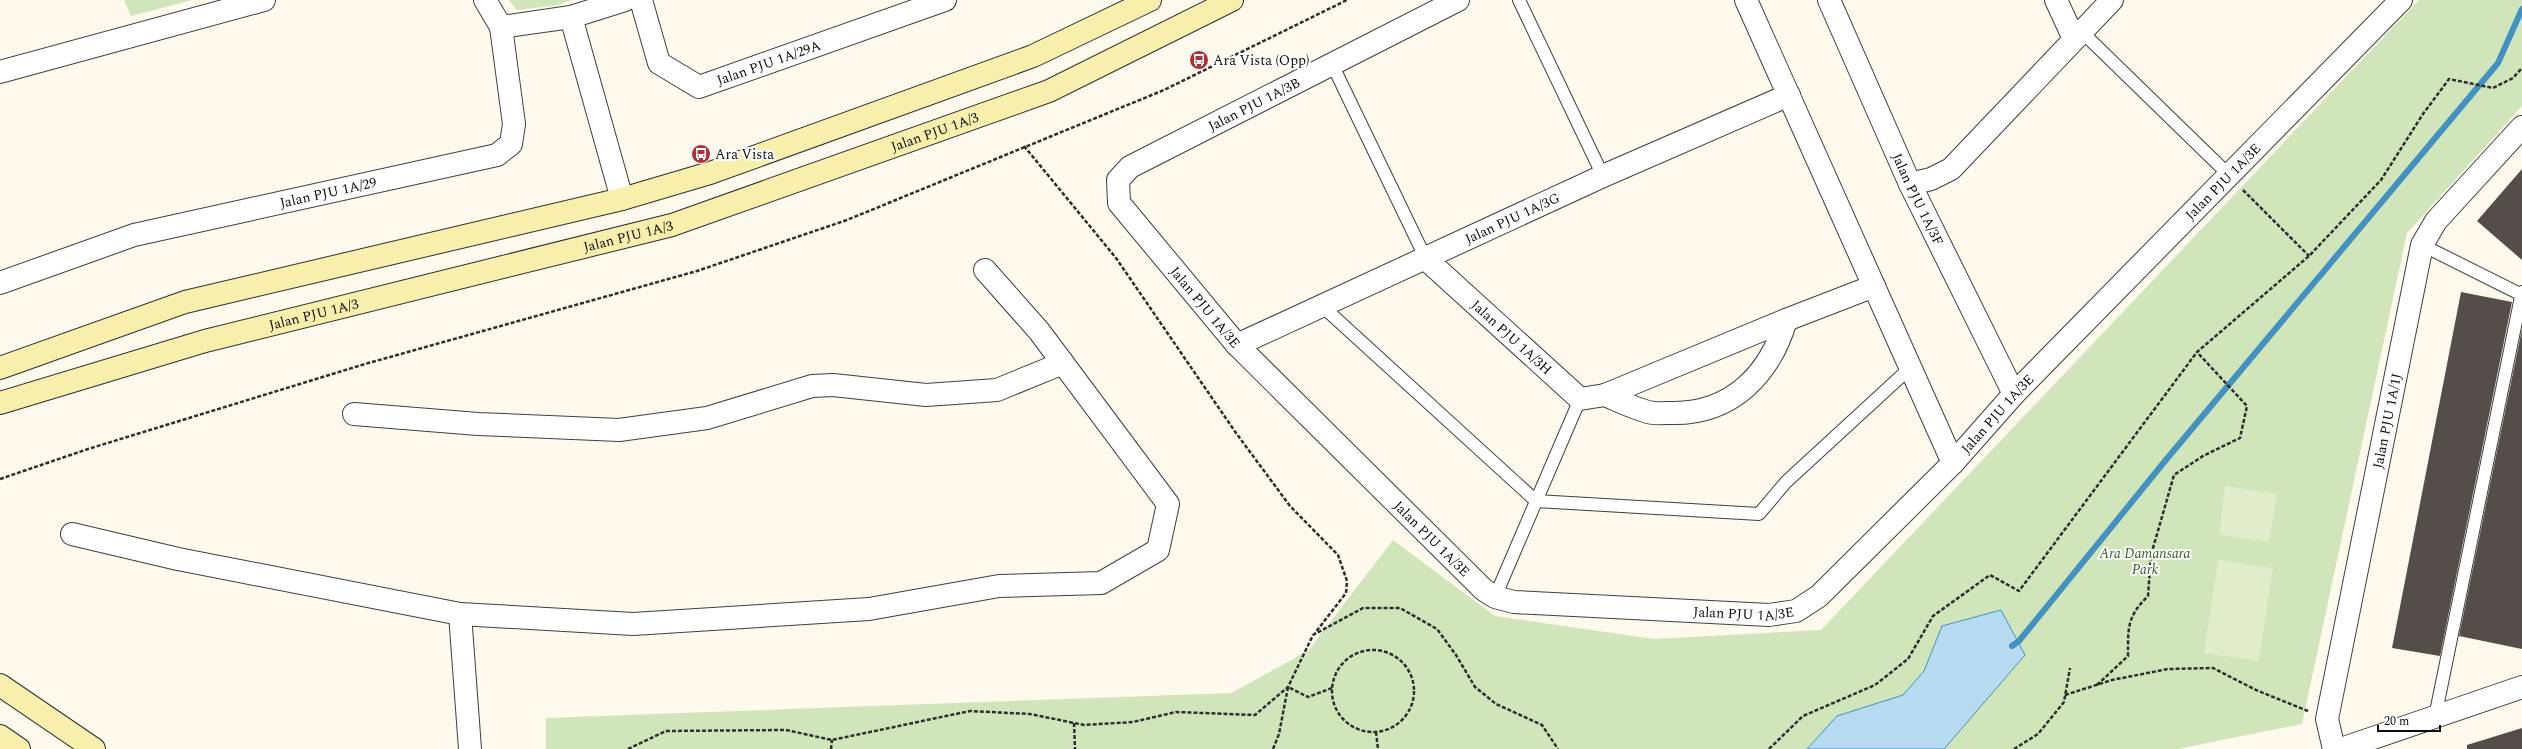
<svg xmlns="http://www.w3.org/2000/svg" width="2522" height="749" font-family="Spectral,serif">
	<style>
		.green { fill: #d0e5b9 }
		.pitch { fill: #e1edca }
		.water { fill: #b6dbf1; stroke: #4390c2 }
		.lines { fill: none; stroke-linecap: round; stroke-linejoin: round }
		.stream { stroke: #4390c2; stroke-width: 6 }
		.building { fill: #544d49 }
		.lane-casing { stroke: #3f3f3f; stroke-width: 14 }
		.street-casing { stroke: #3f3f3f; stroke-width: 24 }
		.secondary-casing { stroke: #2e2e2e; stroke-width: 24 }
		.path { stroke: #2e2e2e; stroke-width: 2.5; stroke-dasharray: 4 2; stroke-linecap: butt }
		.lane { stroke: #fff; stroke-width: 12 }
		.street { stroke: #fff; stroke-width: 22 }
		.secondary { stroke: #f8efad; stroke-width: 22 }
		.labels { text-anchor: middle; stroke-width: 4; stroke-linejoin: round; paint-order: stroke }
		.poi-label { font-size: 14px; fill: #0c0c0c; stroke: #fff; text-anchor: start }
		.street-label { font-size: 14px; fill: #0c0c0c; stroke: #fff }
		.park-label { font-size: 14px; font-style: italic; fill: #2f5e22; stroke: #fff }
	</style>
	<rect width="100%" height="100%" fill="#fdfaed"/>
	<g class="green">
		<path d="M124 0H192L131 16Z"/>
		<path d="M509 0H572L558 5 517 10Z"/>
		<path d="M2419 0H2522V106L2407 233 2302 724 2178 749H546V718L1231 693 1308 651 1393 540 1495 616 1654 639 1821 630Z"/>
	</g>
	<g class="pitch">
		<path d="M2225 486 2277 494 2269 542 2219 535Z"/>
		<path d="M2218 560 2273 568 2259 661 2204 653Z"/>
	</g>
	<path class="water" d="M2001 610 2025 655 1944 749H1807L1837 716 1903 695 1924 671 1942 626Z"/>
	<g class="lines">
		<path class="stream" d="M2012 646 2019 641 2165 461 2498 63 2522 9"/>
	</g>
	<g class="building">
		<path d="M2522 169V260L2477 221Z"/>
		<path d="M2461 292 2512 302 2440 656 2392 648Z"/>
		<path d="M2522 329V649L2459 636Z"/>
		<path d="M2522 728V749H2467V745Z"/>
	</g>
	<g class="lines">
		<g class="lane-casing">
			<g id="lane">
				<path d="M1519 0 1603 176"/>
				<path d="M2081 31 2229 175"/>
				<path d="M1332 64 1426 259"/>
				<path d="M2422 245 2522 295"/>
				<path d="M1321 305 1536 501 1759 514 1786 482 1910 368"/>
				<path d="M1495 597 1580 399"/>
				<path d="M2435 717 2522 292"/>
			</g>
		</g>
		<g class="street-casing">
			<g id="street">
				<path id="s1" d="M641 0 659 63 699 87 945 0"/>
				<path id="s2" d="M1458 0 1130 167 1118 180 1119 203 1237 345 1484 590 1495 597 1514 602 1769 615 1796 611 1819 596 1953 463 2014 394 2401 0"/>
				<path d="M1746 0 1953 463"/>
				<path id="s3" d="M1829 0 1910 184 2014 394"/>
				<path d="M2056 0 2074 39"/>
				<path d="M571 17 622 199"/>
				<path d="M501 27 571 17 625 0"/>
				<path d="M0 72 264 0"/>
				<path d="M1910 184 1931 179 1951 169 2112 0"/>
				<path id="s4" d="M1426 259 1580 399 1605 395 1786 320 1874 286"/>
				<path id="s5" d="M0 283 134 235 497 155 511 144 514 124 501 27 485 0"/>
				<path id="s6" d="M1237 345 1603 176 1789 95"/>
				<path d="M1605 395C1619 401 1633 408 1648 412 1655 414 1665 413 1672 413 1732 414 1770 374 1786 320"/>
				<path d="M354 414 478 424 619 430 707 418 812 386 833 385 926 395 997 390 1063 363"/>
				<path d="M72 534 178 559 460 614 633 624 869 609 999 586 1101 583 1158 550 1168 504 1039 331 985 270"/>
				<path d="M460 614 470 749"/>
				<path id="s7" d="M2334 749 2327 719 2422 245 2436 221 2522 127"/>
				<path d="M2341 749 2522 687"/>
			</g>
		</g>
		<g class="secondary-casing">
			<g id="secondary">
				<path d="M0 368 185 302 622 199 710 173 1033 56 1150 0"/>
				<path id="s8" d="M0 403 205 341 672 225 1049 91 1232 0"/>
				<path d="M0 685 94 749"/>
				<path d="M0 736 19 749"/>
			</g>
		</g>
		<g class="path">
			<path d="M1024 146 1116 258 1236 433 1290 506 1338 555 1347 581 1346 593 1315 633"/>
			<path d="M2243 190 2309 256"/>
			<path d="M0 479 88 449 365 364 697 271 847 220 1164 90 1347 0"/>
			<circle cx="1373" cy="691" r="41"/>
			<path d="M2097 685 2128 656C2128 627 2127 617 2148 596L2151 555 2174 475 2203 456 2240 438 2247 406 2197 352"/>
			<path d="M2065 695 2112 680 2168 669 2213 668 2256 690 2308 711"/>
			<path d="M1074 723 1075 749"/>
			<path d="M1376 732 1378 749"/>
			<path d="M628 749 666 731 786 730 832 740 970 711 1030 714 1084 725 1133 722 1176 712 1255 715 1288 687 1313 635 1363 608H1400L1437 629 1456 655 1475 687 1496 704 1542 725 1558 749"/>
			<path d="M831 749 832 740"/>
			<path d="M1273 749 1279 734 1288 687 1308 697 1332 688"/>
			<path d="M1769 749 1803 716 1875 685 1908 659 1933 616 1990 575 2019 591 2197 352 2309 256 2381 180 2423 114 2449 79 2493 88 2513 78 2522 68"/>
			<path d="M2014 749 2038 734 2064 702 2070 668"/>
		</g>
		<use href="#lane" class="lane"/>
		<use href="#street" class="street"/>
		<use href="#secondary" class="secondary"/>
	</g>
	<defs>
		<g id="bus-disc" transform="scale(1)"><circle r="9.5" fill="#b03037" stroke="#fff"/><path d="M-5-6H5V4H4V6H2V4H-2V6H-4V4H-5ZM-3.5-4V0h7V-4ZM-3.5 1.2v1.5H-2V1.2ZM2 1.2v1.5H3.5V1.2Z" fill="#fff"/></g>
	</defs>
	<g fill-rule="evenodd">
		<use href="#bus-disc" x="1199" y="60"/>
		<use href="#bus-disc" x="701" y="154"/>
	</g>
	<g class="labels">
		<g class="poi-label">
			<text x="1213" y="65">Ara Vista (Opp)</text>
			<text x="715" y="159">Ara Vista</text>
		</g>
		<g class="street-label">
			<text dy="5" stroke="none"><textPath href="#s1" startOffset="186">Jalan PJU 1A/29A</textPath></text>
			<text transform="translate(1254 104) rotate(-27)" y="5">Jalan PJU 1A/3B</text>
			<text dy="5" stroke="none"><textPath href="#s8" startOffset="974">Jalan PJU 1A/3</textPath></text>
			<text dy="5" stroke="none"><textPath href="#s2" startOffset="1863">Jalan PJU 1A/3E</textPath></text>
			<text dy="5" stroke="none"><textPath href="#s5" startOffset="341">Jalan PJU 1A/29</textPath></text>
			<text dy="5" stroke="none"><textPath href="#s3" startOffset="218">Jalan PJU 1A/3F</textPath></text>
			<text dy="5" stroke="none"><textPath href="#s6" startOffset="303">Jalan PJU 1A/3G</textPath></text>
			<text dy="5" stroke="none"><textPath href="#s8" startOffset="650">Jalan PJU 1A/3</textPath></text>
			<text dy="5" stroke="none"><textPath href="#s2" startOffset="544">Jalan PJU 1A/3E</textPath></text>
			<text dy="5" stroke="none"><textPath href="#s8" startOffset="326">Jalan PJU 1A/3</textPath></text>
			<text dy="5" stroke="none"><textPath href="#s4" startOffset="116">Jalan PJU 1A/3H</textPath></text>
			<text dy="5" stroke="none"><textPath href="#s2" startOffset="1539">Jalan PJU 1A/3E</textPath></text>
			<text dy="5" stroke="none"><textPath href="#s7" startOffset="335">Jalan PJU 1A/1J</textPath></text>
			<text dy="5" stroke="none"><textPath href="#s2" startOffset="868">Jalan PJU 1A/3E</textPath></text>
			<text dy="5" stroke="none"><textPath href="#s2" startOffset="1204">Jalan PJU 1A/3E</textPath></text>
		</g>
		<g class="park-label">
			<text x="2145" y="558">Ara Damansara<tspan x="2145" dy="16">Park</tspan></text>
		</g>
	</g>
	<path d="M2378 725v6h62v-6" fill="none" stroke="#0c0c0c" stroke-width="2"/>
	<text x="2384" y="725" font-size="12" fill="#0c0c0c" stroke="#ffffff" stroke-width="3" paint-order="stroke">20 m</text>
</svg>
